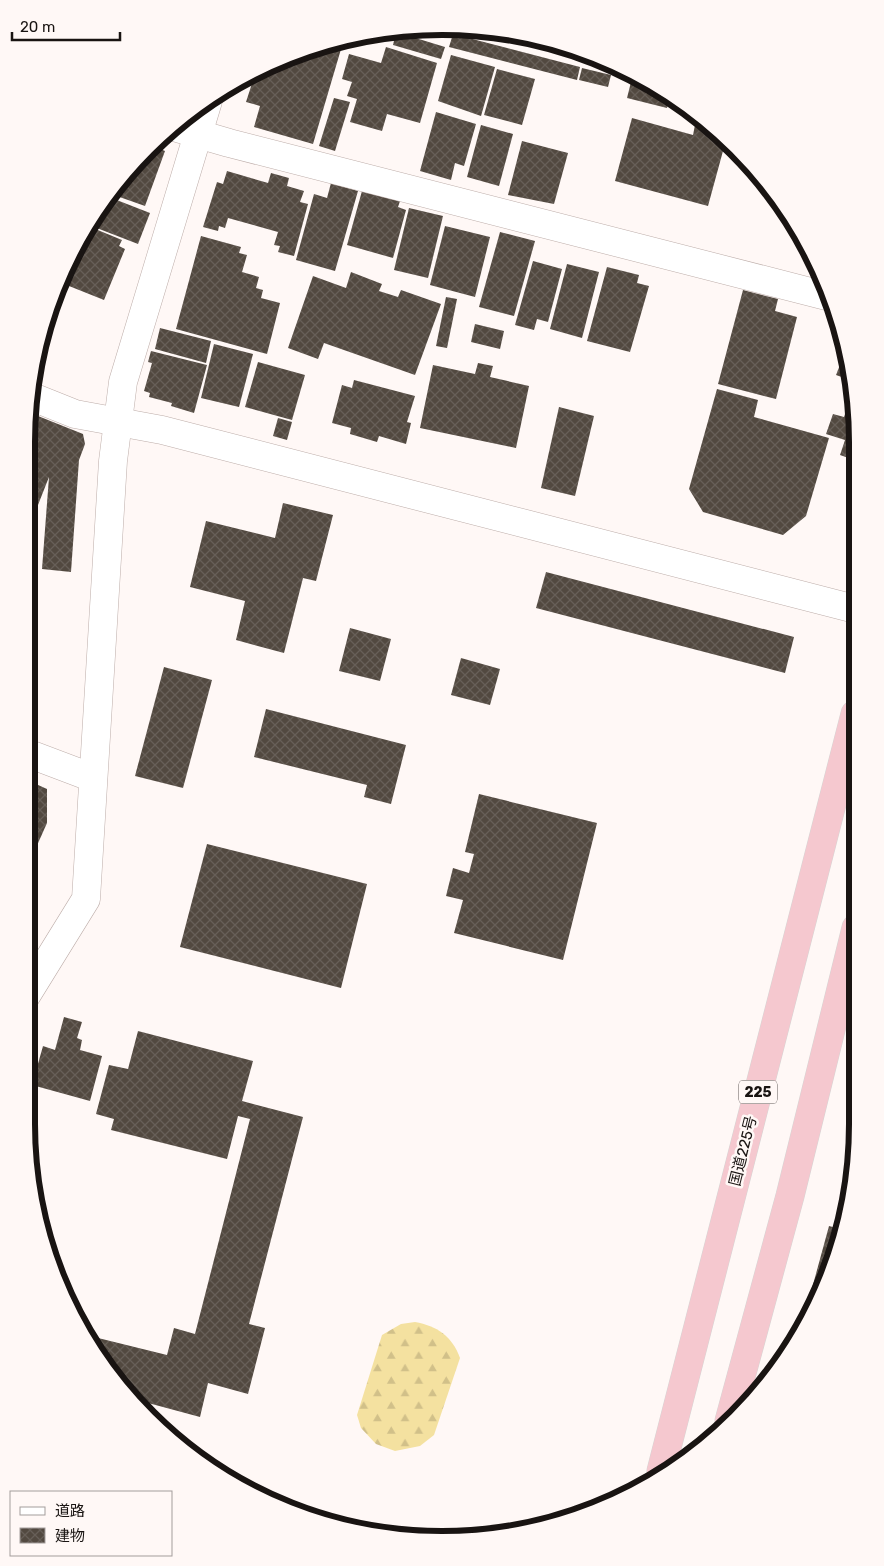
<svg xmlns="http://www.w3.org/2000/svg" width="884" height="1566" font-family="Rubik,'Noto Sans JP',sans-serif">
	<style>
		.forest { fill: url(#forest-firs) }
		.building { fill: url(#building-cross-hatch) }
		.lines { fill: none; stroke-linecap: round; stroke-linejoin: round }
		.minor-casing { stroke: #bdada9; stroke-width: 29 }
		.highway-casing { stroke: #d6d5d4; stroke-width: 29 }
		.minor { stroke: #fff; stroke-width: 28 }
		.highway { stroke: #f5c8cf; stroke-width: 28 }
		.labels { text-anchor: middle; stroke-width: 5; stroke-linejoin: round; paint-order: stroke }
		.shield { fill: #fff8f6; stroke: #5e5856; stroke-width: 1 }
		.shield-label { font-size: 14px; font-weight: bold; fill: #191412 }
		.street-label { font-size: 15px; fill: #191412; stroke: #fff8f6 }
		.rim { fill: none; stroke: #191412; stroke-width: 6 }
	</style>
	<defs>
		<pattern id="forest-firs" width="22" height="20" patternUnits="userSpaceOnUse" patternTransform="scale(1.25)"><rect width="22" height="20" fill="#f4e1a0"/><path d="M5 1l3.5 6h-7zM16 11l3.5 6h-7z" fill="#d1c089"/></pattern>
		<pattern id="building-cross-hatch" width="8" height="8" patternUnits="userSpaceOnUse" patternTransform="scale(1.25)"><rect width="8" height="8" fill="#524940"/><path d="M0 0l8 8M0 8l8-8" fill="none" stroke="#675f58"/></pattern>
	</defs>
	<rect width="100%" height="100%" fill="#fff8f6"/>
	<path class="forest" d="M415 1322C437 1326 452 1336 460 1358L434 1435 420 1446 395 1451 376 1444 361 1428 357 1415 382 1335 401 1324Z"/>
	<g class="building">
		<path d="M396 32 445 47 441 59 393 45Z"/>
		<path d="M453 34 580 67 577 80 449 47Z"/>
		<path d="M344 39 313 144 254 127 260 106 246 102 256 71Z"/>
		<path d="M551 42 576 48 586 53 550 44Z"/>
		<path d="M386 47 437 63 420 123 387 114 382 131 350 122 357 99 347 96 352 82 342 79 349 54 381 63Z"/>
		<path d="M451 55 495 67 481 116 438 101Z"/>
		<path d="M605 62 616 67V72L604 70Z"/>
		<path d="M582 68 611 75 608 87 579 80Z"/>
		<path d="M497 69 535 79 522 125 484 115Z"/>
		<path d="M633 74 650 82 670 97 667 108 627 98Z"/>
		<path d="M334 98 350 102 335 151 319 146Z"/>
		<path d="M436 112 476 124 464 166 455 163 451 180 420 171Z"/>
		<path d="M632 118 693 135 695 125 712 129 726 140 708 206 615 181Z"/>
		<path d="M481 125 513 134 499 186 467 177Z"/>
		<path d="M522 141 568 153 554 204 508 195Z"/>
		<path d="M153 146 165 151 145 206 111 194 130 168Z"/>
		<path d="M227 171 268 183 271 173 289 178 287 186 304 191 300 202 308 204 294 256 278 252 280 246 274 245 278 232 228 218 225 228 219 226 218 231 203 227 217 182 223 184Z"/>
		<path d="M331 183 358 191 335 271 296 260 314 194 327 198Z"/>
		<path d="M362 191 400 201 398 207 406 210 393 258 347 245Z"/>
		<path d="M109 197 150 213 138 244 89 225Z"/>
		<path d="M409 208 443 216 428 278 394 270Z"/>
		<path d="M88 226 122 240 119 246 125 249 104 300 64 284 66 279H64L82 234Z"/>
		<path d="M445 226 490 237 475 297 430 285Z"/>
		<path d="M500 232 535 241 514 316 479 307Z"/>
		<path d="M201 236 241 247 239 253 247 255 242 272 259 277 256 288 263 290 261 298 280 303 267 354 176 329Z"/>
		<path d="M533 261 562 269 548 322 537 319 534 330 515 325Z"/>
		<path d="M567 264 599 272 582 338 550 329Z"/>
		<path d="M607 267 639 275 637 283 649 286 630 352 587 341Z"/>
		<path d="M351 272 382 284 379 291 398 297 401 290 441 304 415 375 324 343 318 359 288 348 313 276 346 288Z"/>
		<path d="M743 290 778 299 775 311 797 317 776 399 718 384Z"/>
		<path d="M446 297 457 299 447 348 436 346Z"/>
		<path d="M475 324 504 331 500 349 471 342Z"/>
		<path d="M160 328 211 341 206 363 155 349Z"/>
		<path d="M214 344 253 354 239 407 201 398Z"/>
		<path d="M151 351 207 365 194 413 171 406 172 403 149 397 150 393 144 391 152 363 148 362Z"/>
		<path d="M845 352 846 353 853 381 836 375Z"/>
		<path d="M258 362 305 375 292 420 245 407Z"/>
		<path d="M478 363 493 366 490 377 529 386 516 448 420 428 433 365 475 374Z"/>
		<path d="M354 380 415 396 407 422 411 423 406 444 379 436 377 442 350 434 351 428 332 423 342 385 352 388Z"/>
		<path d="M854 386V460L840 455 845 440 826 434 833 414 844 417Z"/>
		<path d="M717 389 758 400 754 417 829 438 806 516 783 535 703 512 689 489Z"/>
		<path d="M559 407 594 416 575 496 541 488Z"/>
		<path d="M28 412 83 434 85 444 79 460 71 572 42 569 49 477 38 505 27 501Z"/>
		<path d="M278 418 292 422 287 440 273 436Z"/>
		<path d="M283 503 333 515 316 581 303 578 284 653 236 640 245 601 190 587 206 521 275 538Z"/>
		<path d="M546 572 794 637 785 673 536 608Z"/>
		<path d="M350 628 391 639 380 681 339 671Z"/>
		<path d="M461 658 500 669 490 705 451 695Z"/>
		<path d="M164 667 212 680 183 788 135 776Z"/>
		<path d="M266 709 406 745 391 804 364 797 367 785 254 757Z"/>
		<path d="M27 780 47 789V823L27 868Z"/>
		<path d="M479 794 597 823 563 960 454 933 463 900 446 896 453 868 469 873 474 854 465 852Z"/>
		<path d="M207 844 367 884 341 988 180 947Z"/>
		<path d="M64 1017 82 1022 77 1038 82 1040 80 1050 102 1056 90 1101 32 1085 43 1046 55 1050Z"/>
		<path d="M138 1031 253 1061 242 1101 303 1117 249 1324 265 1328 248 1394 208 1383 200 1417 137 1400 112 1377 90 1336 167 1355 174 1328 195 1334 250 1119 238 1116 227 1159 111 1130 114 1119 96 1114 109 1065 128 1069Z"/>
		<path d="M829 1226 844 1230V1232L799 1336Z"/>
	</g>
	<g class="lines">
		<g class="minor-casing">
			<g id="minor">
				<path d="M174 127 229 143 830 297"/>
				<path d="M30 396 75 414 162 430 855 609"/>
				<path d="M27 753 93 778"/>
				<path d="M26 996 86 899 113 461 123 382 208 101"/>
			</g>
		</g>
		<g class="highway-casing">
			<g id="highway">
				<path d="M729 1421 790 1196 856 928"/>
				<path d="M661 1471 855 714"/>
			</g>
		</g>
		<use href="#minor" class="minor"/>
		<use href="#highway" class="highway"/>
	</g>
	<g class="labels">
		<rect class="shield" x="739" y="1080.5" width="38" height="23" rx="4"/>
		<g class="shield-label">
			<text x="758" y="1097">225</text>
		</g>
		<g class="street-label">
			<text transform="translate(743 1151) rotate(-76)" y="5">国道225号</text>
		</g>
	</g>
	<path d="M0 0H884V1566H0ZM442 35H442A407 407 0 0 1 849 442V1124A407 407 0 0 1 442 1531H442A407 407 0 0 1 35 1124V442A407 407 0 0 1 442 35Z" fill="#fff8f6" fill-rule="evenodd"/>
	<path class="rim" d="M442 35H442A407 407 0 0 1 849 442V1124A407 407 0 0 1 442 1531H442A407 407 0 0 1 35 1124V442A407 407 0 0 1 442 35Z"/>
	<rect x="10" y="1491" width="162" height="65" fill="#fff8f6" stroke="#a39d9b"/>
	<rect x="20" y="1507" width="25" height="8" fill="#ffffff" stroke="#a39d9b"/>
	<text x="55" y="1516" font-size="15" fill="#191412">道路</text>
	<rect x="20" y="1528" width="25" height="15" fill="url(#building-cross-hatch)" stroke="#a39d9b"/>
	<text x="55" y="1541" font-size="15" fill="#191412">建物</text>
	<path d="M12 32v8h108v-8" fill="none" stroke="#191412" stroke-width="2.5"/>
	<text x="20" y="32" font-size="15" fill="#191412" stroke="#fff8f6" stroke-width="4" paint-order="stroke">20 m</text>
</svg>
